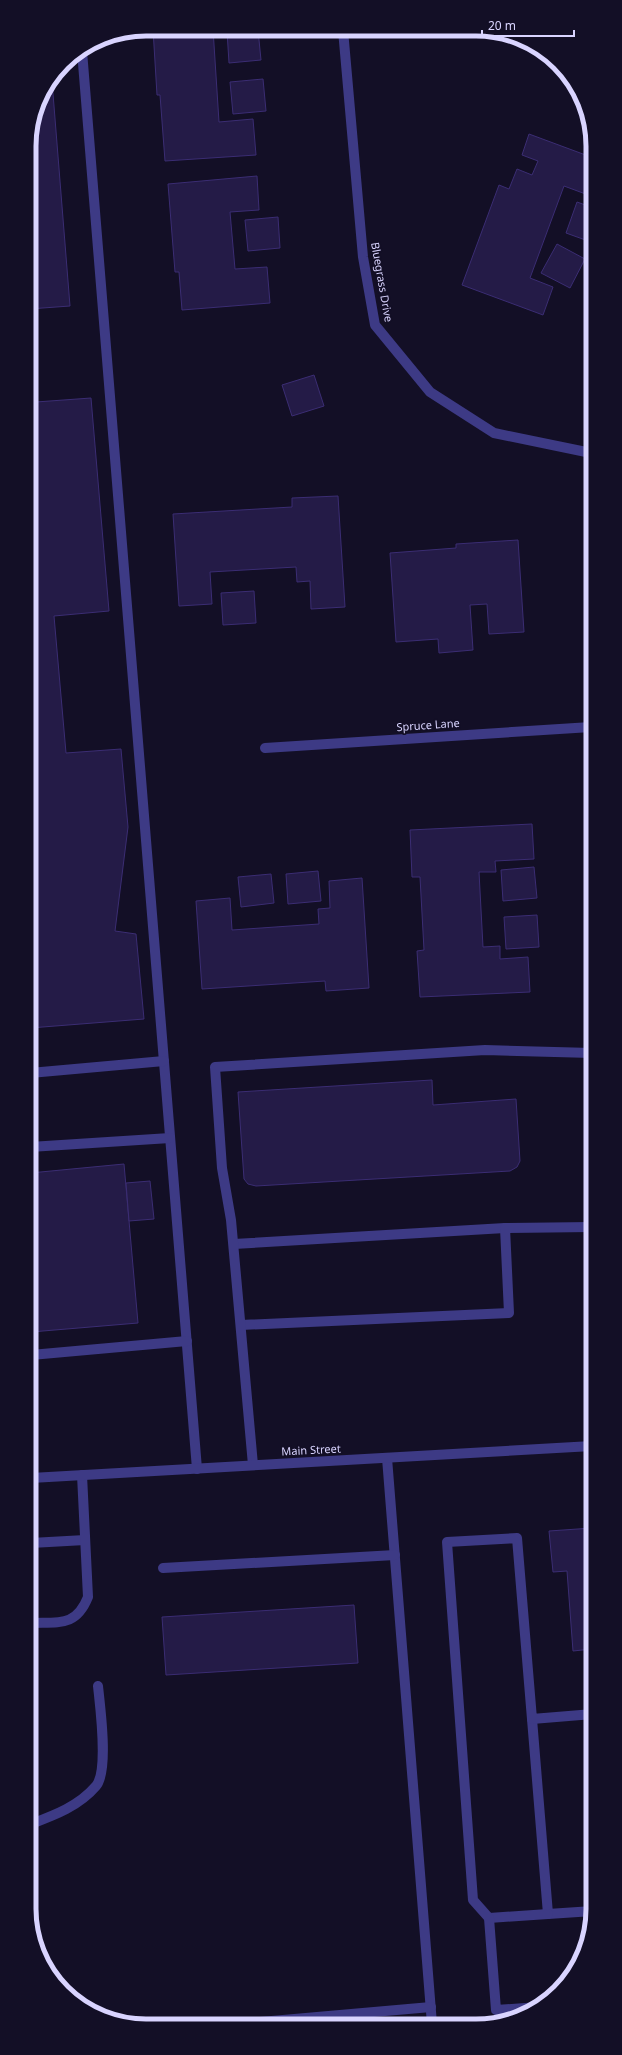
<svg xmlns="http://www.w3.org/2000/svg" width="622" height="2055" font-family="'Noto Sans',sans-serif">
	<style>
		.building { fill: #241b47; stroke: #3b2d73 }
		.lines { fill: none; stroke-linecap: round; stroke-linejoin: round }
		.service { stroke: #3d3a85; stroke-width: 10 }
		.minor { stroke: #3d3a85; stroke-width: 10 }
		.tertiary { stroke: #3d3a85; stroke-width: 10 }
		.labels { text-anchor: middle; stroke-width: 3.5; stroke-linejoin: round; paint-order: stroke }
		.street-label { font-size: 11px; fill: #d9d4ff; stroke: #130f26 }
		.rim { fill: none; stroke: #d9d4ff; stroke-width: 5 }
	</style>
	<rect width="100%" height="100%" fill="#130f26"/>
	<g class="building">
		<path d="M153 29H213L219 122 253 119 256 155 165 161 160 95H157Z"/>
		<path d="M258 30 261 60 229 63 227 31Z"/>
		<path d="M488 31H499L509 37V38Z"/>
		<path d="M263 79 266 111 233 114 230 82Z"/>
		<path d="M52 81 70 306 29 309V139L38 101Z"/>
		<path d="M529 134 591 157V196L564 186 530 278 553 287 543 315 462 285 499 185 509 189 517 169 532 175 538 161 522 155Z"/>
		<path d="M257 176 259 210 230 212 235 269 267 267 270 303 182 310 179 272H175L168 184Z"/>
		<path d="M577 202 591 207V242L566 233Z"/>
		<path d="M278 217 280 248 248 251 245 220Z"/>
		<path d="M557 244 585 259 570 288 541 273Z"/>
		<path d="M29 320 36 402 91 398 109 611 54 616 66 753 121 749 128 827 115 931 136 934 144 1019 30 1028Z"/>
		<path d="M314 375 324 406 292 416 282 385Z"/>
		<path d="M338 496 345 607 311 609 310 581 297 582 296 567 210 572 212 604 179 606 173 514 292 507V498Z"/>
		<path d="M518 540 524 632 489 634 487 604 470 605 473 650 439 653 438 639 396 642 390 553 456 548V544Z"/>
		<path d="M254 591 256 623 223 625 221 593Z"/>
		<path d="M532 824 534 859 495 861 496 872H479L483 947 500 946V959L528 957 530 992 420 997 417 951 424 950 420 877H412L410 830Z"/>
		<path d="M534 867 537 898 503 901 501 870Z"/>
		<path d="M318 871 321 901 288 904 286 874Z"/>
		<path d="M271 874 274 903 241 907 238 877Z"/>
		<path d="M362 878 369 988 326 991 325 981 202 989 196 901 230 898 232 930 319 924 318 909 330 908 329 881Z"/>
		<path d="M537 915 539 947 506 949 504 917Z"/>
		<path d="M432 1080 433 1105 516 1099 520 1161 517 1167 510 1171 256 1186 248 1184 244 1179 238 1092Z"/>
		<path d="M124 1164 138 1323 31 1332 30 1173Z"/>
		<path d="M150 1181 154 1219 129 1221 126 1183Z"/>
		<path d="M592 1528V1649L573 1651 567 1571 553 1572 549 1531Z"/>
		<path d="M354 1605 358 1663 166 1675 162 1617Z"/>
	</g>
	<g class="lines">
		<g class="service">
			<path d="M82 51 197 1469"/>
			<path d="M30 1073 164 1061"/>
			<path d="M30 1147 170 1138"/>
			<path d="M234 1244 505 1228"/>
			<path d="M241 1325 509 1313 505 1228 592 1227"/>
			<path d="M31 1355 187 1341"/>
			<path d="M387 1458 432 2024"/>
			<path d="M253 1465 231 1220 222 1168 215 1067 485 1050 592 1053"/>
			<path d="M31 1543 85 1540"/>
			<path d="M163 1568 395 1555"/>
			<path d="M31 1623C59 1622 76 1627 88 1597L82 1475"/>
			<path d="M532 1719 548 1914 593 1911"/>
			<path d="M31 1824C55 1815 79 1806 96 1786 109 1771 100 1706 98 1686"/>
			<path d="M489 1918 548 1914"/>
			<path d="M539 2007 496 2010 489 1918 473 1900 447 1542 517 1538 532 1719 593 1714"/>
			<path d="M238 2024 431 2007"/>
		</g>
		<g class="minor">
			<path d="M343 30 363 257 375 325 430 392 494 433 591 453"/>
			<path d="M265 748 591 727"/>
		</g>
		<path class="tertiary" d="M31 1478 592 1446"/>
	</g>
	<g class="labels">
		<g class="street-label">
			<text transform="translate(382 282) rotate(80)" y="4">Bluegrass Drive</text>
			<text transform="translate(428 725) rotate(-4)" y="4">Spruce Lane</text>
			<text transform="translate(311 1450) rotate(-3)" y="4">Main Street</text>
		</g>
	</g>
	<path d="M0 0H622V2055H0ZM146 36H476A110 110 0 0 1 586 146V1909A110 110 0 0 1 476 2019H146A110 110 0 0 1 36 1909V146A110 110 0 0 1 146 36Z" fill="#130f26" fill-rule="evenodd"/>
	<path class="rim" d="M146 36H476A110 110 0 0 1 586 146V1909A110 110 0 0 1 476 2019H146A110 110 0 0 1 36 1909V146A110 110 0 0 1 146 36Z"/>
	<path d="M482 30v6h92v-6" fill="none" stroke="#d9d4ff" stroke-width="2"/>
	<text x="488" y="30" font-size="12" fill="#d9d4ff" stroke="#130f26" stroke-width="3" paint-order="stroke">20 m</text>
</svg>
